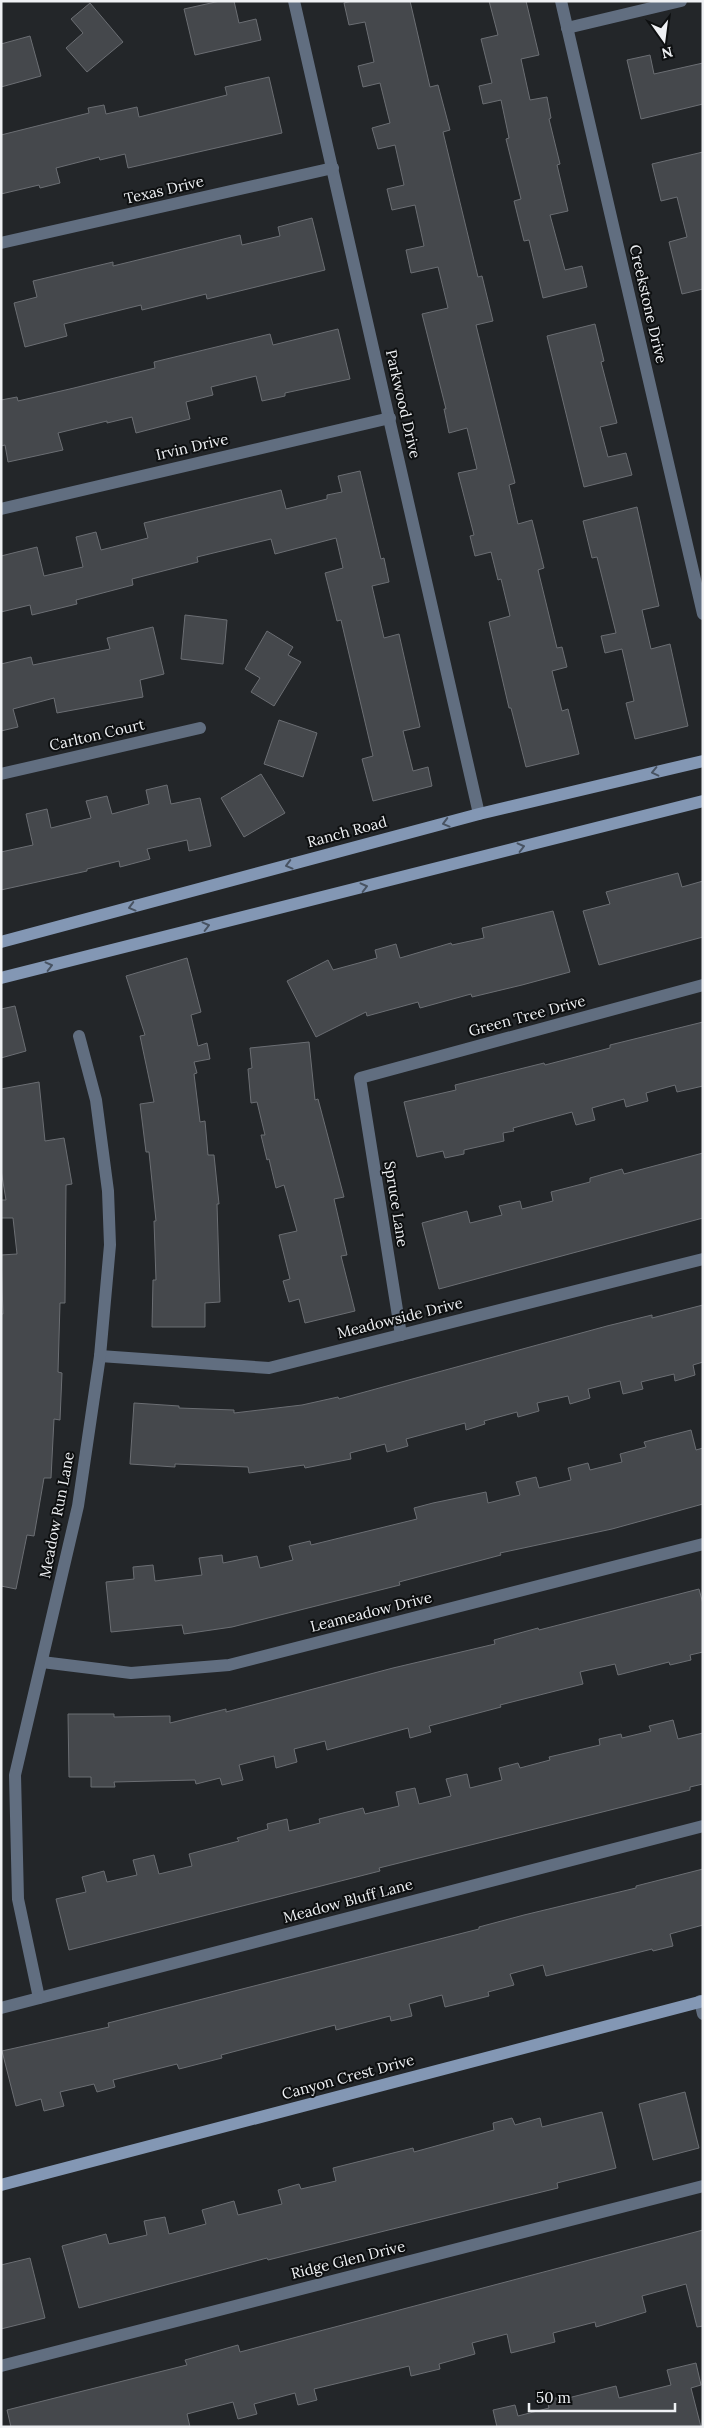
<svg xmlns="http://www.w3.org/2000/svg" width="704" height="2428" font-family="Lora,serif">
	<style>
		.building { fill: #45484c; stroke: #6b6e73 }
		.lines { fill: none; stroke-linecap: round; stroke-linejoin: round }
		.street { stroke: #616e80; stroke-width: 12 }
		.secondary { stroke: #8397b4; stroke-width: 12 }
		.oneway { stroke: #485362 }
		.labels { text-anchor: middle; stroke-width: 4; stroke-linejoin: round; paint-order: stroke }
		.street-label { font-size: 15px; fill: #eff1f4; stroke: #0d0f10 }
	</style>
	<rect width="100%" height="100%" fill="#232629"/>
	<g class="building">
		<path d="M220 1H234L239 23 256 19 261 40 195 55 184 9Z"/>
		<path d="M352 1H410L430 87 438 85 450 130 443 132 478 277 482 276 493 321 476 325 515 483 509 485 518 524 532 520 544 568 538 570 557 648 562 647 567 667 552 671 562 711 568 709 579 754 526 767 511 708H509L489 622 510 616 501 579 498 580 491 552 475 556 470 536 474 535 458 473 477 469 467 428 449 433 444 409H446L422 314 448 308 438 267 411 273 406 250 424 246 415 205 392 210 387 189 404 185 395 145 378 149 372 128 390 123 380 83 363 87 358 66 374 62 365 22 349 25 344 3Z"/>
		<path d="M489 1H526L539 55 521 59 530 100 547 97 551 118 549 119 560 164 557 165 568 211 550 215 565 270 582 266 587 287 543 298 529 240 524 241 514 201 521 199 506 139 509 138 501 100 483 104 479 86 492 83 481 39 498 35Z"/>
		<path d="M90 3 123 42 87 72 66 48 83 33 71 19Z"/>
		<path d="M30 36 41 76 1 87V44Z"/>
		<path d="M650 55 654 74 703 63V104L641 119 627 60Z"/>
		<path d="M269 77 282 133 128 168 125 154 100 160 99 157 56 168 60 183 40 188 39 185 1 194V135L89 113 88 108 104 105 106 114 137 107 139 117 227 95 225 87Z"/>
		<path d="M703 152V289L682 294 669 242 687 237 677 197 661 201 652 164Z"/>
		<path d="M312 218 325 270 207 299 206 294 142 310 141 305 64 324 67 336 25 347 14 303 37 297 33 281 113 262V266L240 235 242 245 280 236 278 227Z"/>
		<path d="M595 324 604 361 601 362 617 423 600 427 608 457 626 453 632 475 584 487 547 336Z"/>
		<path d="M338 329 350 379 285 393V396L262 401 256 376 211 387 213 395 186 402 190 419 136 433 132 417 107 423V421L58 433 63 450 8 462 5 445 1 446V400L17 397 18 401 74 388 155 368 154 362 270 334 273 345Z"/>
		<path d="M360 471 381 559 384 558 389 582 372 586 384 638 399 634 420 727 403 731 413 771 428 767 432 786 373 801 362 759 373 756 341 620 337 621 325 573 343 568 336 538 275 554 271 539 197 557 198 562 132 579 133 585 76 600 77 604 32 615 30 605 1 612V556L37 547 44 576 83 567 76 537 96 532 101 550 148 538 144 523 281 490 286 509 327 499V495L342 492 338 476Z"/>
		<path d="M637 507 659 606 642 610 651 649 670 644 688 726 635 739 626 703 634 701 622 649 605 653 601 636 616 633 597 557 592 558 583 521Z"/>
		<path d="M185 615 227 620 223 664 181 659Z"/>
		<path d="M153 627 164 674 140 680 143 697 57 713 54 698 13 709 18 727 1 731V664L31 657 33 665 110 649 107 638Z"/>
		<path d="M267 631 293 647 288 655 301 662 274 706 251 692 260 678 245 669Z"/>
		<path d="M279 720 317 733 303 777 264 764Z"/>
		<path d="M261 774 285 813 244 837 221 798Z"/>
		<path d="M167 785 171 804 200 798 211 846 189 851 187 840 147 849 150 859 120 867 119 861 87 869V871L1 890V852L33 845 26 814 47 809 51 828 91 818 86 801 107 796 112 814 149 804 146 790Z"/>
		<path d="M678 873 682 887 703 881V937L599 965 583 911 610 904 606 892Z"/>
		<path d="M553 911 570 972 522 985 472 997 471 994 420 1008 418 1002 367 1016 366 1012 316 1037 287 981 328 960 333 970 377 958 375 950 396 944 400 958 451 943 452 945 484 938 482 928Z"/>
		<path d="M187 958 201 1012 191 1015 198 1046 207 1043 210 1059 194 1062 197 1073 194 1074 200 1122 205 1121 208 1155H214L219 1204H217L220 1302 205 1303V1327H152L153 1280H156L154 1221H156L149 1152H146L140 1104 154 1102 140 1036 145 1035 126 976Z"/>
		<path d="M15 1006 26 1051 1 1058V1009Z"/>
		<path d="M703 1022V1086L677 1092 675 1085 646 1093 648 1101 626 1107 624 1099 592 1108 595 1120 576 1125 572 1112 513 1128 514 1131 503 1133 504 1141 464 1150V1154L445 1158 443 1151 417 1157 404 1102 456 1090 455 1085 544 1063 545 1065 610 1048V1045Z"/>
		<path d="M309 1042 315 1100 318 1099 344 1197 334 1199 347 1255 341 1256 355 1311 305 1323 299 1299 289 1302 283 1281 290 1279 279 1235 297 1231 284 1185 276 1188 269 1159 267 1160 261 1135H265L257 1102 251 1103 248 1069 252 1068 250 1048Z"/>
		<path d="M39 1082 45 1141 64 1138 72 1184 66 1185 65 1303H60L58 1372 62 1373 60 1420 54 1419 51 1478H44L34 1536 27 1535 16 1589 1 1586V1314H3L1 1255 17 1254 13 1218H1V1200H6L1 1170V1089Z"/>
		<path d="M703 1153V1218L439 1289 422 1223 467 1211 470 1223 502 1215 499 1206 520 1201 522 1209 553 1201 551 1192 590 1182V1178L622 1169 624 1174Z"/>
		<path d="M703 1305V1362L693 1365 695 1375 675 1381 674 1374 641 1382 643 1389 623 1394 620 1381 588 1389 590 1398 570 1404 568 1396 537 1403 539 1411 518 1417 517 1412 484 1421 485 1424 466 1430 465 1423 406 1439 408 1446 387 1452 385 1444 350 1453 351 1459 305 1468 304 1465 249 1473 248 1467 175 1464V1467L130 1464 134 1403 179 1406V1408L234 1410V1413L302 1405 338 1397 339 1399 607 1326 652 1315V1318Z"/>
		<path d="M691 1430 696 1450 703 1448V1504L612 1529 500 1553 501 1555 399 1582 400 1585 232 1627 184 1634 182 1625 111 1632 106 1582 134 1579 133 1567 153 1565 155 1581 202 1575 199 1558 222 1555 223 1563 257 1556 260 1568 293 1560 289 1546 310 1541 311 1545 417 1519 414 1508 433 1503 486 1492 488 1503 520 1495 516 1482 536 1477 539 1488 571 1480 568 1468 588 1463 590 1470 622 1462 620 1454 646 1447 644 1442Z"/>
		<path d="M699 1589 703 1604V1652L690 1655 691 1660 670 1665 669 1662 618 1675 615 1664 580 1672 583 1684 500 1705 501 1707 429 1726 431 1732 410 1738 408 1728 327 1750 325 1741 294 1749 297 1762 276 1768 274 1756 239 1765 243 1780 222 1785 220 1778 196 1784 195 1780 114 1782 115 1787H91V1777H69L68 1714H114V1717L170 1716V1723L226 1709V1712L393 1668 495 1644 494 1640 538 1628 539 1630Z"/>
		<path d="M673 1720 678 1739 703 1733V1784L690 1787V1790L379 1868 380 1871 321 1886 69 1950 56 1899 86 1892 82 1877 104 1871 107 1882 137 1875 133 1860 154 1855 159 1874 192 1866 189 1854 239 1841 237 1838 268 1829 267 1824 287 1819 289 1831 320 1823 319 1819 363 1808 365 1814 399 1806 396 1792 415 1788 419 1804 451 1796 446 1779 467 1774 470 1788 502 1780 499 1768 518 1763 520 1768 550 1760 549 1757 600 1745 599 1739 621 1734 622 1738 651 1731 649 1726Z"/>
		<path d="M703 1869V1925L670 1934 673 1946 653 1951 652 1949 546 1976 543 1965 510 1974 514 1985 488 1992 489 1996 445 2007 442 1995 409 2004 412 2016 391 2021 390 2016 336 2030 335 2025 221 2055 222 2058 179 2069 177 2064 113 2080 115 2087 97 2092 94 2084 60 2092 64 2106 44 2111 41 2099 16 2106 2 2051 109 2027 108 2023 479 1929V1927L524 1915 636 1888V1886Z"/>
		<path d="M685 2092 699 2148 653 2160 639 2104Z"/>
		<path d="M602 2112 616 2168 557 2183 558 2188 513 2199 268 2260 267 2258 79 2308 62 2246 106 2234 109 2244 147 2235 144 2221 165 2217 169 2234 206 2224 202 2210 234 2201 238 2215 282 2204 278 2190 299 2184 301 2189 336 2181 333 2168 413 2148 414 2152 494 2130 493 2123 512 2118 515 2125 540 2118 542 2127Z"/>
		<path d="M703 2230V2326L697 2327 686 2284 642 2296 646 2312 596 2327 595 2322 553 2333 555 2342 511 2353 507 2334 472 2343 475 2354 439 2364 440 2369 411 2376 409 2366 314 2389 317 2400 298 2405 295 2393 254 2404 257 2414 238 2419 233 2402 187 2414 190 2427H11L7 2410 187 2365 185 2360 238 2345 240 2352Z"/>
		<path d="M30 2258 45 2318 1 2329V2265Z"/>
		<path d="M696 2363 701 2385 691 2388 701 2427H497L493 2410 515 2405 518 2416 549 2408 547 2400 568 2395V2398L616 2386 619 2398 671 2385 667 2370Z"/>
	</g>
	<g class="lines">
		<g class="street">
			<path d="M294 1 479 814"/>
			<path d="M561 1 703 614"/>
			<path d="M567 28 681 1"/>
			<path d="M1 243 333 168"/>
			<path d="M1 509 390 418"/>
			<path d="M1 774 200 728"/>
			<path d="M401 1335 360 1078 703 985"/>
			<path d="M100 1356 269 1368 703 1259"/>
			<path d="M42 1662 131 1673 229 1665 703 1544"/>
			<path d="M39 1998 18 1899 15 1775 78 1506 100 1356 110 1245 108 1191 96 1100 79 1036"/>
			<path d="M700 2001 703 2014"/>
			<path d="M1 2008 703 1826"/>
			<path d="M1 2366 703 2186"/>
		</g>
		<g class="secondary">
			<path d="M1 942 479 814 703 761"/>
			<path d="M1 978 703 801"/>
			<path d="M1 2185 703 2001"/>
		</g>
	</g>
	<defs><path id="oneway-chevron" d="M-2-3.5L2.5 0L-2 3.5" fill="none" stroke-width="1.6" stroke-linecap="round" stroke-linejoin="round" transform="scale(1.25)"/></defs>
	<g class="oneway">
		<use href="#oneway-chevron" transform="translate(655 772) rotate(167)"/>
		<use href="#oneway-chevron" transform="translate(446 823) rotate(165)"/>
		<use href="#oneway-chevron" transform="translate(521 847) rotate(-14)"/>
		<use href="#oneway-chevron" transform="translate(289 865) rotate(165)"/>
		<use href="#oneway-chevron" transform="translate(364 887) rotate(-14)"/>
		<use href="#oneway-chevron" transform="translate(132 907) rotate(165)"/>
		<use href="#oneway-chevron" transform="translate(206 926) rotate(-14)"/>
		<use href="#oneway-chevron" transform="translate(49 966) rotate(-14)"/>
	</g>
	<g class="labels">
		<g class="street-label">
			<text transform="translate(164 190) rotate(-13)" y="5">Texas Drive</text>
			<text transform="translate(648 304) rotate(77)" y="5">Creekstone Drive</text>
			<text transform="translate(403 404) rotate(77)" y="5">Parkwood Drive</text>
			<text transform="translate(192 447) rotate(-13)" y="5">Irvin Drive</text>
			<text transform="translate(97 735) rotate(-13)" y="5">Carlton Court</text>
			<text transform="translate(347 832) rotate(-15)" y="5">Ranch Road</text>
			<text transform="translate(527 1016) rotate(-15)" y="5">Green Tree Drive</text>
			<text transform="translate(396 1204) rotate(81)" y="5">Spruce Lane</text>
			<text transform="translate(400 1318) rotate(-14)" y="5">Meadowside Drive</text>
			<text transform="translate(57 1515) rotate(-79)" y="5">Meadow Run Lane</text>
			<text transform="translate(371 1612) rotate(-14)" y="5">Leameadow Drive</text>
			<text transform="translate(348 1901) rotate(-15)" y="5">Meadow Bluff Lane</text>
			<text transform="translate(348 2077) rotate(-15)" y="5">Canyon Crest Drive</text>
			<text transform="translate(348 2260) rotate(-14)" y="5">Ridge Glen Drive</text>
		</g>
	</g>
	<rect width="704" height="2428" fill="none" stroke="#eff1f4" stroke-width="5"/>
	<g transform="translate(664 40) rotate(166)" stroke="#0d0f10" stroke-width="4" paint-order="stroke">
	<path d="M0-4L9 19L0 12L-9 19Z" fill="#eff1f4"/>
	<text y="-8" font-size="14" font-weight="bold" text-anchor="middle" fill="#eff1f4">N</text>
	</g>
	<path d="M529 2403v8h146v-8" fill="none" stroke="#eff1f4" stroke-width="2.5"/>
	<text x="536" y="2403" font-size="15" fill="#eff1f4" stroke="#0d0f10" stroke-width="4" paint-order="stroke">50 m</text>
</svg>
